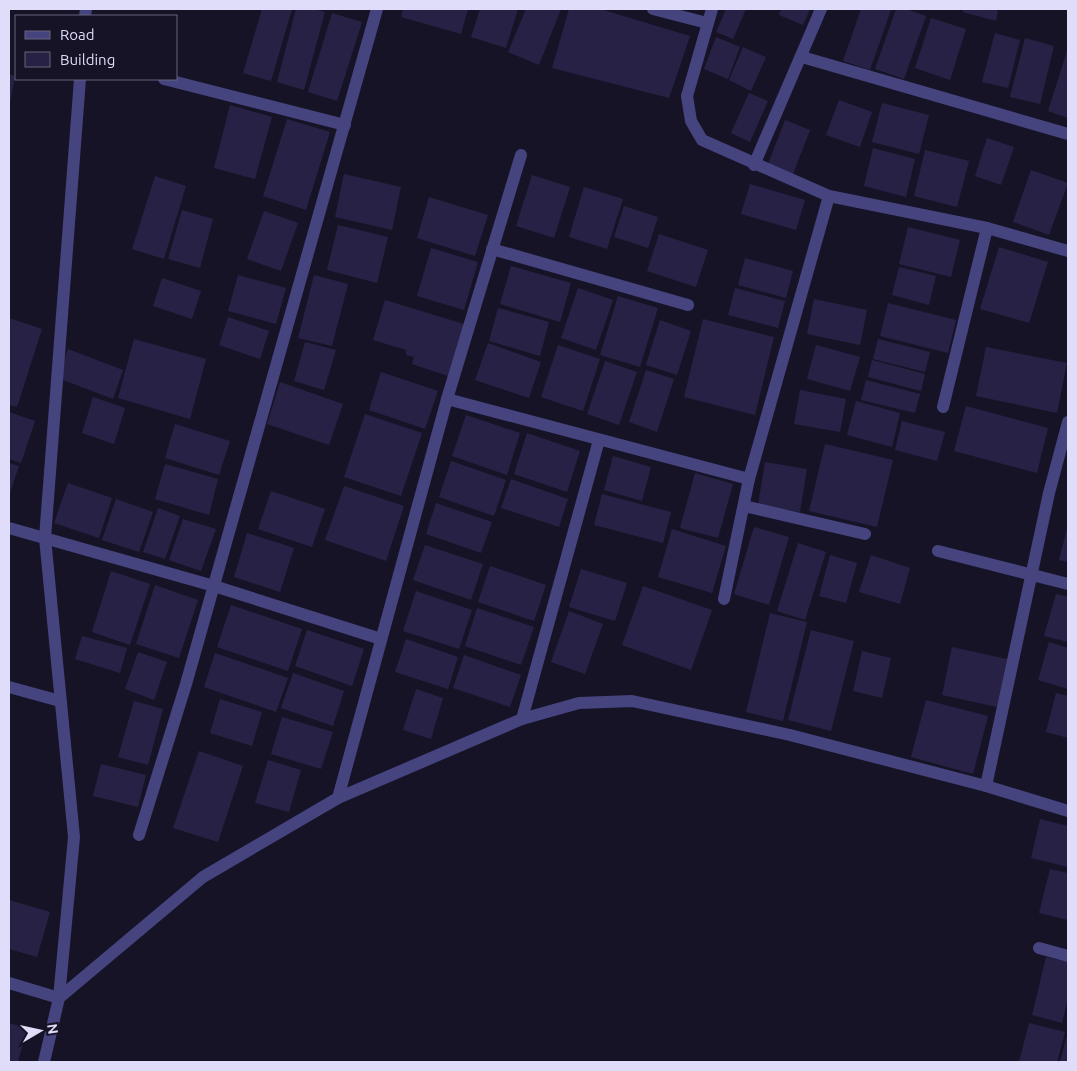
<svg xmlns="http://www.w3.org/2000/svg" width="1077" height="1071" font-family="Ubuntu,sans-serif">
	<style>
		.building { fill: #272245 }
		.lines { fill: none; stroke-linecap: round; stroke-linejoin: round }
		.minor { stroke: #45447f; stroke-width: 12 }
	</style>
	<rect width="100%" height="100%" fill="#161326"/>
	<g class="building">
		<path d="M262 9H292L271 81 243 73Z"/>
		<path d="M296 9H313L325 12 304 90 277 82Z"/>
		<path d="M403 9H468L461 34 401 17Z"/>
		<path d="M480 9H518L506 48 471 37Z"/>
		<path d="M526 9H561L539 65 508 52Z"/>
		<path d="M569 9H600L690 36 669 98 552 68Z"/>
		<path d="M726 9H746L733 39 716 32Z"/>
		<path d="M781 9H810L803 25 779 15Z"/>
		<path d="M861 9 891 10 870 70 843 61Z"/>
		<path d="M896 9H906L926 16 904 79 875 69Z"/>
		<path d="M963 9H998L996 21 963 12Z"/>
		<path d="M332 13 362 22 337 101 308 92Z"/>
		<path d="M931 18 966 29 950 80 915 68Z"/>
		<path d="M995 33 1020 40 1008 88 982 82Z"/>
		<path d="M716 37 740 47 728 79 704 69Z"/>
		<path d="M1025 38 1054 46 1040 104 1010 97Z"/>
		<path d="M743 47 766 57 751 91 729 80Z"/>
		<path d="M1068 48V118L1048 111Z"/>
		<path d="M9 74 15 76 10 103H9Z"/>
		<path d="M749 93 768 101 750 142 731 133Z"/>
		<path d="M839 100 872 112 860 147 826 135Z"/>
		<path d="M882 103 929 115 919 154 872 142Z"/>
		<path d="M230 105 272 117 255 179 214 168Z"/>
		<path d="M287 119 330 132 306 210 263 196Z"/>
		<path d="M785 120 810 130 793 174 768 164Z"/>
		<path d="M987 138 1014 147 1001 185 975 176Z"/>
		<path d="M873 148 915 159 906 197 864 186Z"/>
		<path d="M925 150 969 161 957 207 914 196Z"/>
		<path d="M1031 170 1068 183 1049 235 1013 222Z"/>
		<path d="M344 174 401 187 392 230 335 217Z"/>
		<path d="M532 175 570 187 554 238 516 226Z"/>
		<path d="M155 176 186 186 164 259 132 249Z"/>
		<path d="M750 184 805 200 796 230 741 214Z"/>
		<path d="M584 187 623 199 607 249 569 237Z"/>
		<path d="M429 197 488 215 475 256 417 238Z"/>
		<path d="M624 206 658 217 648 248 614 237Z"/>
		<path d="M182 210 213 219 200 268 168 259Z"/>
		<path d="M264 211 298 223 281 271 247 259Z"/>
		<path d="M338 225 388 237 377 283 327 270Z"/>
		<path d="M908 227 960 240 951 277 899 264Z"/>
		<path d="M659 234 708 250 696 287 647 271Z"/>
		<path d="M999 247 1048 262 1029 323 980 309Z"/>
		<path d="M431 248 478 262 464 310 417 296Z"/>
		<path d="M745 258 793 271 786 298 738 285Z"/>
		<path d="M511 266 571 283 560 322 500 304Z"/>
		<path d="M899 267 936 276 929 305 892 295Z"/>
		<path d="M238 275 286 288 276 324 228 311Z"/>
		<path d="M314 275 348 284 332 346 298 338Z"/>
		<path d="M162 278 201 291 192 319 153 306Z"/>
		<path d="M578 288 613 300 596 350 561 338Z"/>
		<path d="M735 288 785 301 778 328 728 315Z"/>
		<path d="M618 296 658 308 640 367 600 355Z"/>
		<path d="M814 299 867 310 860 345 807 334Z"/>
		<path d="M385 300 464 324 448 376 412 364 414 357 406 355V350L373 340Z"/>
		<path d="M888 303 956 320 948 353 880 336Z"/>
		<path d="M498 308 549 322 540 356 489 341Z"/>
		<path d="M228 317 269 331 260 359 219 345Z"/>
		<path d="M9 318 42 329 17 407 9 405Z"/>
		<path d="M703 319 774 337 755 415 684 397Z"/>
		<path d="M660 320 691 331 677 375 646 365Z"/>
		<path d="M134 339 206 359 190 419 118 398Z"/>
		<path d="M878 339 930 352 925 372 873 359Z"/>
		<path d="M305 342 336 350 324 390 294 381Z"/>
		<path d="M488 343 541 362 529 398 475 380Z"/>
		<path d="M558 345 600 359 583 411 541 397Z"/>
		<path d="M816 345 860 357 850 391 807 379Z"/>
		<path d="M986 347 1067 363 1057 413 976 396Z"/>
		<path d="M68 349 123 370 113 399 58 378Z"/>
		<path d="M872 360 925 374 921 391 868 377Z"/>
		<path d="M605 361 637 372 619 425 587 414Z"/>
		<path d="M646 370 674 379 657 432 629 422Z"/>
		<path d="M381 372 438 391 425 429 369 410Z"/>
		<path d="M866 380 920 394 915 413 861 400Z"/>
		<path d="M280 382 343 404 329 445 267 424Z"/>
		<path d="M800 390 846 399 840 432 794 424Z"/>
		<path d="M93 397 125 408 114 444 82 433Z"/>
		<path d="M856 401 900 413 892 447 847 435Z"/>
		<path d="M966 406 1048 428 1037 473 954 451Z"/>
		<path d="M9 412 35 421 21 463 9 459Z"/>
		<path d="M365 414 422 433 401 496 344 477Z"/>
		<path d="M466 415 520 433 507 475 452 456Z"/>
		<path d="M902 421 945 432 937 461 895 450Z"/>
		<path d="M175 424 230 441 219 475 165 458Z"/>
		<path d="M527 433 580 451 567 492 514 474Z"/>
		<path d="M825 444 893 460 877 527 809 511Z"/>
		<path d="M613 456 651 467 642 501 604 490Z"/>
		<path d="M451 461 506 480 494 516 439 497Z"/>
		<path d="M765 462 807 469 800 512 758 505Z"/>
		<path d="M9 463 19 466 9 496Z"/>
		<path d="M165 464 218 479 209 515 155 499Z"/>
		<path d="M695 473 733 484 718 538 680 528Z"/>
		<path d="M511 479 568 499 559 527 501 508Z"/>
		<path d="M68 483 112 498 99 538 54 523Z"/>
		<path d="M344 486 404 506 386 561 325 540Z"/>
		<path d="M271 491 325 509 312 547 258 529Z"/>
		<path d="M602 494 671 512 663 543 594 525Z"/>
		<path d="M116 499 153 512 139 552 102 540Z"/>
		<path d="M436 503 492 522 481 553 426 534Z"/>
		<path d="M158 508 180 516 165 559 143 552Z"/>
		<path d="M183 519 216 529 201 571 169 560Z"/>
		<path d="M1068 525V562L1059 560Z"/>
		<path d="M754 527 789 537 769 605 734 594Z"/>
		<path d="M672 529 726 546 712 593 658 577Z"/>
		<path d="M247 533 294 548 280 592 234 577Z"/>
		<path d="M798 543 826 552 805 620 777 611Z"/>
		<path d="M425 545 483 564 471 600 413 580Z"/>
		<path d="M830 555 857 563 846 603 819 596Z"/>
		<path d="M871 555 910 568 900 604 859 592Z"/>
		<path d="M490 566 546 585 534 621 478 602Z"/>
		<path d="M581 569 627 583 615 621 569 607Z"/>
		<path d="M111 571 150 584 130 645 92 632Z"/>
		<path d="M155 585 198 600 179 658 136 644Z"/>
		<path d="M643 586 712 610 691 670 622 645Z"/>
		<path d="M416 591 472 610 459 649 403 631Z"/>
		<path d="M1056 594 1068 597V642L1044 636Z"/>
		<path d="M231 605 302 629 288 671 217 647Z"/>
		<path d="M477 608 534 627 521 665 465 646Z"/>
		<path d="M569 611 603 624 585 674 551 662Z"/>
		<path d="M770 613 807 622 783 721 746 712Z"/>
		<path d="M307 630 364 649 352 686 295 666Z"/>
		<path d="M811 630 854 641 831 731 788 720Z"/>
		<path d="M82 636 127 648 120 673 75 659Z"/>
		<path d="M406 639 458 657 448 689 395 672Z"/>
		<path d="M1049 642 1068 648V689L1038 680Z"/>
		<path d="M952 647 1007 659 997 707 942 695Z"/>
		<path d="M862 651 891 658 882 698 853 691Z"/>
		<path d="M138 652 167 662 154 700 125 689Z"/>
		<path d="M215 653 288 678 276 712 204 687Z"/>
		<path d="M464 655 521 675 510 707 453 688Z"/>
		<path d="M293 673 344 691 333 726 281 708Z"/>
		<path d="M416 689 443 698 431 739 403 730Z"/>
		<path d="M1056 693 1068 696V738L1046 732Z"/>
		<path d="M220 699 262 712 252 746 210 733Z"/>
		<path d="M926 700 988 716 973 774 911 757Z"/>
		<path d="M134 701 163 709 148 765 118 757Z"/>
		<path d="M282 717 333 732 321 769 271 754Z"/>
		<path d="M199 751 243 766 218 842 173 828Z"/>
		<path d="M268 760 301 770 289 812 255 803Z"/>
		<path d="M101 764 146 775 138 807 93 796Z"/>
		<path d="M1040 819 1068 826V867L1031 858Z"/>
		<path d="M1050 869 1068 873V920L1039 913Z"/>
		<path d="M9 900 50 912 37 957 9 949Z"/>
		<path d="M1046 957 1068 962V998L1062 1023 1032 1015Z"/>
		<path d="M9 1023 27 1028 18 1062H9Z"/>
		<path d="M1029 1023 1065 1032 1057 1062H1019Z"/>
		<path d="M1068 1032V1062H1060L1068 1031Z"/>
	</g>
	<g class="lines">
		<g class="minor">
			<path d="M653 9 707 23"/>
			<path d="M712 9 687 96 691 121 702 140 829 196 987 228 1068 251"/>
			<path d="M85 16 86 9"/>
			<path d="M802 57 1068 134"/>
			<path d="M164 79 345 125"/>
			<path d="M754 165 821 9"/>
			<path d="M492 249 688 305"/>
			<path d="M447 399 749 479"/>
			<path d="M943 407 987 228"/>
			<path d="M744 506 865 534"/>
			<path d="M9 528 214 586 381 639"/>
			<path d="M938 551 1068 584"/>
			<path d="M724 599 749 479 829 196"/>
			<path d="M9 687 60 701"/>
			<path d="M522 719 599 440"/>
			<path d="M986 786 1049 493 1068 422"/>
			<path d="M338 798 447 399 521 155"/>
			<path d="M139 835 186 684 377 9"/>
			<path d="M1039 948 1068 956"/>
			<path d="M9 983 59 998 203 877 338 798 522 719 579 703 632 701 790 735 986 786 1068 811"/>
			<path d="M44 1062 59 998 74 837 45 538 80 79"/>
		</g>
	</g>
	<rect width="1077" height="1071" fill="none" stroke="#dfddfa" stroke-width="20"/>
	<rect x="15" y="15" width="162" height="65" fill="#161326" stroke="#66647b"/>
	<rect x="25" y="31" width="25" height="8" fill="#45447f" stroke="#66647b"/>
	<text x="60" y="40" font-size="15" fill="#dfddfa">Road</text>
	<rect x="25" y="52" width="25" height="15" fill="#272245" stroke="#66647b"/>
	<text x="60" y="65" font-size="15" fill="#dfddfa">Building</text>
	<g transform="translate(40 1031) rotate(81)" stroke="#161326" stroke-width="4" paint-order="stroke">
	<path d="M0-4L9 19L0 12L-9 19Z" fill="#dfddfa"/>
	<text y="-8" font-size="14" font-weight="bold" text-anchor="middle" fill="#dfddfa">N</text>
	</g>
</svg>
